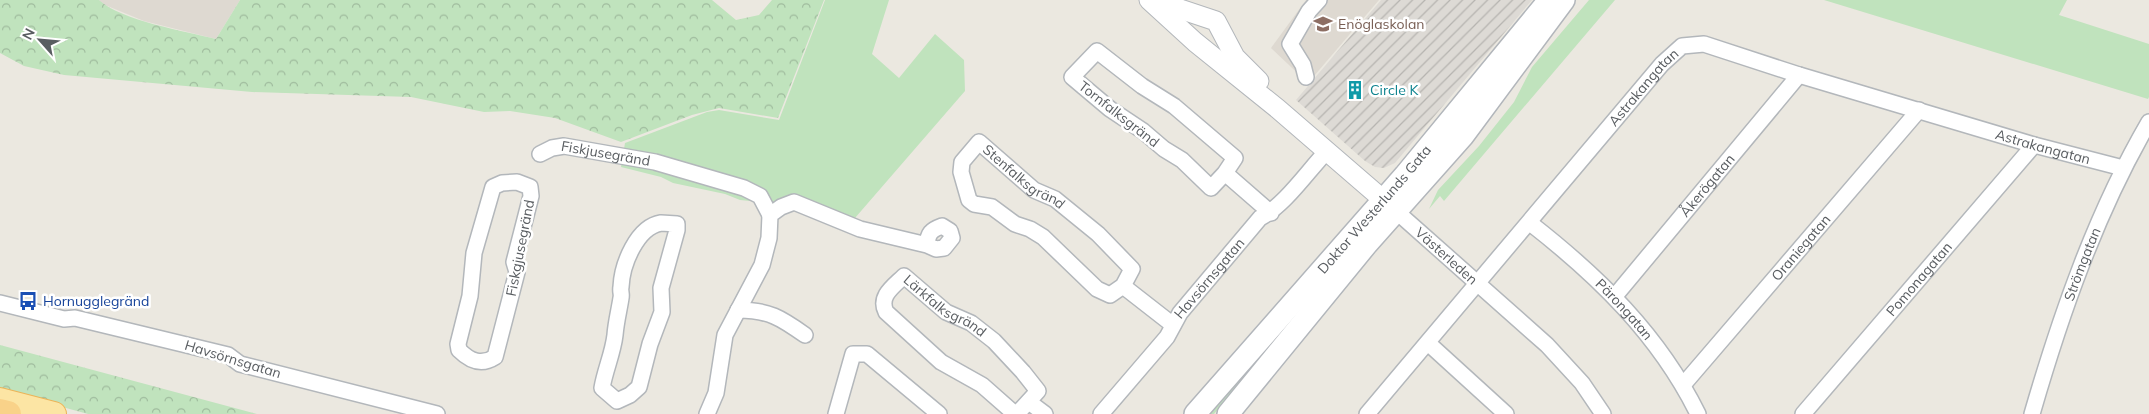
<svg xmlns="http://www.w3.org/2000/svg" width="2149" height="414" font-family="Mulish,sans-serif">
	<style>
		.industrial { fill: url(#industrial-furrows) }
		.education { fill: #ded9d1 }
		.green { fill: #c0e3bd }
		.forest { fill: url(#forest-crowns) }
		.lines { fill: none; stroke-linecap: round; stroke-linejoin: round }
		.minor-casing { stroke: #b3b7bb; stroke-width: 18 }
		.tertiary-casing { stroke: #b3b7bb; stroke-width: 21 }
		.secondary-casing { stroke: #b2b6bb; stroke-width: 24 }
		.primary-casing { stroke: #ecb458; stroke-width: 26 }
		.motorway-casing { stroke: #e48907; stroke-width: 29 }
		.minor { stroke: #fff; stroke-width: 15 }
		.tertiary { stroke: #fff; stroke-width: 19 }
		.secondary { stroke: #fff; stroke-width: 21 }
		.primary { stroke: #fce5a4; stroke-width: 24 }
		.motorway { stroke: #f9d289; stroke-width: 26 }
		.labels { text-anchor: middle; stroke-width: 5; stroke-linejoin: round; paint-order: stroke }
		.education-label { font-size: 14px; fill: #785e54; stroke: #fff; text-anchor: start }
		.street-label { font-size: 14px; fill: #595d61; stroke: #fff }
		.culture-label { font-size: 14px; fill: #0d838f; stroke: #fff; text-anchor: start }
		.transit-label { font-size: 14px; fill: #164399; stroke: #fff; text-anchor: start }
	</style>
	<defs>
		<pattern id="industrial-furrows" width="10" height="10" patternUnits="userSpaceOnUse" patternTransform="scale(1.25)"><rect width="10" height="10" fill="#dddad5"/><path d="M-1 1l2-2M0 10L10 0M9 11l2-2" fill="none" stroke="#b6b4b0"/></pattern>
		<pattern id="forest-crowns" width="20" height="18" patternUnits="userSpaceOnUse" patternTransform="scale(1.25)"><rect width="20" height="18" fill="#c0e3bd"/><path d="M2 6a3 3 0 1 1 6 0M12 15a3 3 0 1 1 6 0" fill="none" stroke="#9fbb9d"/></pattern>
	</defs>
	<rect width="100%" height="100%" fill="#ebe8e0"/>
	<path class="industrial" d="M1381 0H1532L1395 163 1384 168 1375 167 1365 161 1296 100Z"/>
	<g class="education">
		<path d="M99 0H240L216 39 144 21 105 5Z"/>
		<path d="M1306 0H1379L1308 83 1271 48Z"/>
	</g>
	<g class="green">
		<path d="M825 0H889L872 54 899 78 935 34 964 60 965 91 855 218 798 197 773 203 740 200 725 194 673 183 661 177 621 167 625 143 707 112 719 110 779 120Z"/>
		<path d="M1589 0H1615L1444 201 1440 196 1429 209 1438 190 1479 146 1514 102 1532 67Z"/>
		<path d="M1824 0H2067L2059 15 2149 44V97L2148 99Z"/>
		<path d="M1327 278 1214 414H1208Z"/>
	</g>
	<g class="forest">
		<path d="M0 0H99C122 21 185 31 216 39L240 0H712L736 20 759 15 772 0H824L778 118 719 108 692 115 621 142 555 118 510 111 484 112 411 97 252 92 64 75 24 66 0 53Z"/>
		<path d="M0 345 257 414H88L0 390Z"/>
	</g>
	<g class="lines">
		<g class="minor-casing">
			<g id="minor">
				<path d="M1306 77 1303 65 1290 44 1309 11 1319 0"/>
				<path id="s1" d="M540 154 552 148 564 146 655 162 744 188 760 196 770 215"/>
				<path d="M1225 173 1211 188 1182 160 1164 149 1143 131 1110 109 1072 77 1097 51 1142 86 1174 106 1235 158 1225 173 1271 213"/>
				<path d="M517 182 530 187 531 196 514 262 517 272 495 357C481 366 470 361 459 350L458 344 470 296 474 253 493 187 502 183Z"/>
				<path id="s2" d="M1397 212 1547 345 1582 383 1603 414"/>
				<path d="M661 223 677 224V230L661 288 662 312 650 344 639 387 630 395 617 401 602 388C605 370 613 353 615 335 616 322 619 311 621 298 622 294 620 291 621 287 622 264 637 227 661 223Z"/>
				<path id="s3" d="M1530 223C1598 276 1659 335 1698 414"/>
				<path id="s4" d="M1123 286 1110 295 1097 289 1043 237 1030 229 1015 224 992 207 974 204 969 200 961 172 962 162 979 142 1034 190 1055 199 1098 234 1132 269 1123 286 1173 325"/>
				<path id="s5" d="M1615 296 1799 75"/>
				<path d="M0 303 64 319 75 318 228 355 240 364 437 414"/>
				<path d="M738 310C769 310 781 318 805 335"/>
				<path d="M1428 343 1506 414"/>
				<path id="s6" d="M1683 385 1919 110"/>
				<path d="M1029 402 1045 414"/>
				<path d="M707 414 716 393 725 335 762 265 769 238 770 215 781 207 794 202 860 229 927 245 936 249 944 248 952 238 950 231 942 226C931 230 928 233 927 245"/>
				<path d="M836 414 853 354H867L939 414"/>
				<path id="s7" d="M1015 414 982 385 941 362 886 312C878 296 894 286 904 276L946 312 971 323 994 341 1023 372 1038 391 1017 414"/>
				<path id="s8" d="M1101 414 1167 337 1180 313 1260 218C1285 205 1307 172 1327 151"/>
				<path id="s9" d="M1367 414 1662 64 1682 46 1704 44 1799 75 2034 145 2123 168"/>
				<path id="s10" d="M1803 414 2034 145"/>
				<path id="s11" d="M2032 414C2061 314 2096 213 2149 122"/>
			</g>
		</g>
		<g class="tertiary-casing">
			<g id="tertiary">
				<path d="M1149 0 1195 42 1278 109 1395 210"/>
				<path d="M1164 0 1180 9 1216 21 1235 57 1259 81"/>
			</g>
		</g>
		<g class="secondary-casing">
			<g id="secondary">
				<path id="s12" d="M1195 414 1405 175 1549 0"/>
				<path d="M1228 414 1367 244 1463 136 1564 0"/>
			</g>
		</g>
		<g class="primary-casing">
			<path id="primary" d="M0 400 54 414"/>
		</g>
		<g class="motorway-casing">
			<path id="motorway" d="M0 412 8 414"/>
		</g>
		<use href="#minor" class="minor"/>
		<use href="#tertiary" class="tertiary"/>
		<use href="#secondary" class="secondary"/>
		<use href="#primary" class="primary"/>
		<use href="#motorway" class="motorway"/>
	</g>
	<defs>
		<g id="school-bare" transform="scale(1.5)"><path d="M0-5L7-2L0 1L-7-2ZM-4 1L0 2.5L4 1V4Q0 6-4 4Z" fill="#8d6e63" stroke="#fff" stroke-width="2.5" paint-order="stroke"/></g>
		<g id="building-bare" transform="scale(1.5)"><path d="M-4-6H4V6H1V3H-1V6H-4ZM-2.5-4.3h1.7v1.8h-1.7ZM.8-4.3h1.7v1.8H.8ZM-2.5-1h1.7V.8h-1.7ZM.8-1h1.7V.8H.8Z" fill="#0f9aa8" stroke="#fff" stroke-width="2.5" paint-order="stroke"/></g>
		<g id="bus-bare" transform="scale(1.5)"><path d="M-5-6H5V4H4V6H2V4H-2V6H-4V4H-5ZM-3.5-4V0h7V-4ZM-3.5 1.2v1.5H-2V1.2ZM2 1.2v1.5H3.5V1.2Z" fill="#1a4fb4" stroke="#fff" stroke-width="2.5" paint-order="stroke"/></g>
	</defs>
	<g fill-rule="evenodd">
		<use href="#school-bare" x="1323" y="24"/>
		<use href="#building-bare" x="1355" y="90"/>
		<use href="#bus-bare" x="28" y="301"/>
	</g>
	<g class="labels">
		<g class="education-label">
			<text x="1338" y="29">Enöglaskolan</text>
		</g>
		<g class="street-label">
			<text dy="5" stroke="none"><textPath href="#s9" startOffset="428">Astrakangatan</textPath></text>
			<text transform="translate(1119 114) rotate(38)" y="5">Tornfalksgränd</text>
			<text dy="5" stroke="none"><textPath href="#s9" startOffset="861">Astrakangatan</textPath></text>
			<text dy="5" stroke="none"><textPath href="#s1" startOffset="68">Fiskjusegränd</textPath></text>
			<text dy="5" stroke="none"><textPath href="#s4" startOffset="312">Stenfalksgränd</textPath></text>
			<text dy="5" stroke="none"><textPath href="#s5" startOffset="144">Åkerögatan</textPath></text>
			<text dy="5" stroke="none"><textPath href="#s12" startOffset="272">Doktor Westerlunds Gata</textPath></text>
			<text dy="5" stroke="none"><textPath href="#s6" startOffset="181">Oraniegatan</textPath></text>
			<text transform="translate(520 248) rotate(-79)" y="5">Fiskgjusegränd</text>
			<text dy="5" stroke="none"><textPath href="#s2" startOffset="66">Västerleden</textPath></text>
			<text dy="5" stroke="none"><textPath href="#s11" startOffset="158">Strömgatan</textPath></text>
			<text dy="5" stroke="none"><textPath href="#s8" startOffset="174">Havsörnsgatan</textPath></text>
			<text dy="5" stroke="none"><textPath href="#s10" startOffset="178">Pomonagatan</textPath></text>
			<text dy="5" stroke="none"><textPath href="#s7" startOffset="260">Lärkfalksgränd</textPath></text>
			<text dy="5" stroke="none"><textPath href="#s3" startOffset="128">Pärongatan</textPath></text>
			<text transform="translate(233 359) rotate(17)" y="5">Havsörnsgatan</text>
		</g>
		<g class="culture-label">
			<text x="1370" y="95">Circle K</text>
		</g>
		<g class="transit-label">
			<text x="43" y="306">Hornugglegränd</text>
		</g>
	</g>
	<g transform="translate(40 40) rotate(297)" stroke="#ffffff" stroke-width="4" paint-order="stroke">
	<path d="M0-4L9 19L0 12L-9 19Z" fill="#595d61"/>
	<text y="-8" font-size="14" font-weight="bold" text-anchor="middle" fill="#595d61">N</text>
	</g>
</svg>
